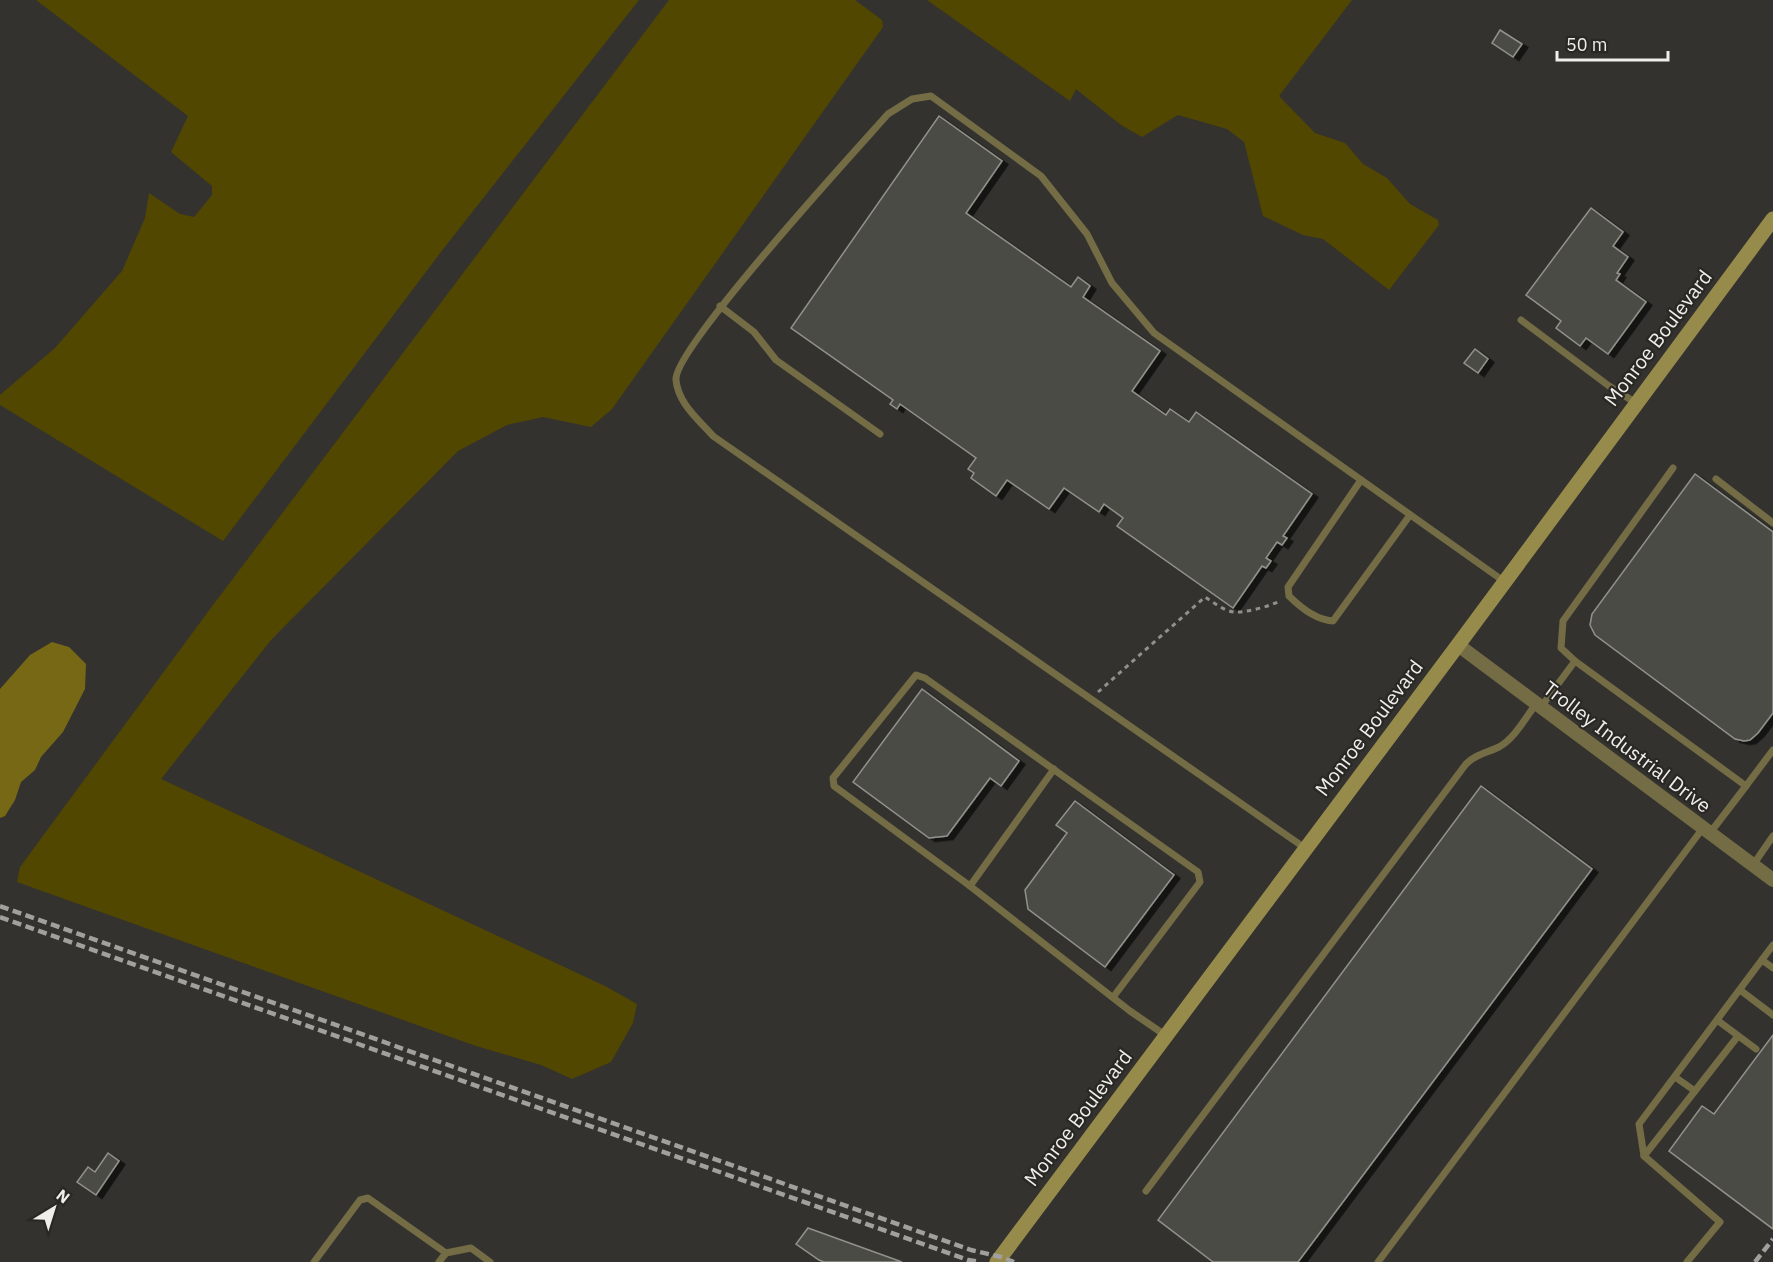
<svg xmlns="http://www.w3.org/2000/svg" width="1773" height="1262" font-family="'IBM Plex Sans',sans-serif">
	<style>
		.green { fill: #524701 }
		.water { fill: #766815 }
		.building { fill: #4c4b45; stroke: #92928c; stroke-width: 1.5; filter: url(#shadow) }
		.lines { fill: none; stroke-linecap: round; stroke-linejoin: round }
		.path { stroke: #91908d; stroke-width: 3; stroke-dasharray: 4.5 4.5; stroke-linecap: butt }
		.lane { stroke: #736c45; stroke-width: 7 }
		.street { stroke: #736c45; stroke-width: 14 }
		.secondary { stroke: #978b4c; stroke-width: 15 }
		.rail { stroke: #a1a09d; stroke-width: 4.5; stroke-dasharray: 9 4.5; stroke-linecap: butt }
		.labels { text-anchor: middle; stroke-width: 4.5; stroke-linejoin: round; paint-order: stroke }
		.street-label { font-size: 20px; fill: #efeeeb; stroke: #292824 }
	</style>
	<defs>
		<filter id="shadow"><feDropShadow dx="6" dy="3.5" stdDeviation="0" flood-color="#0009"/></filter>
	</defs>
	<rect width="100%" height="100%" fill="#33322e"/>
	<g class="green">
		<path d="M36 0H639L444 248 223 541 0 405V395L55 348 122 271 145 218 149 193 180 214 194 217 212 195V186L171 152 188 116Z"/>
		<path d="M669 0H855L882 20 883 27 612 409 591 427 543 417 507 425 458 451 271 640 161 779 605 986 637 1004 633 1023 611 1062 572 1079 541 1065 473 1045 17 882 20 867 213 605Z"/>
		<path d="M927 0H1352L1279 96 1315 133 1345 143 1363 164 1387 178 1410 204 1438 220 1439 225 1389 290 1323 239 1303 235 1263 216 1244 142 1227 129 1178 115 1142 137 1121 125 1076 89 1070 101Z"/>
	</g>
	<path class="water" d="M52 642 69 647 86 664 85 689 63 732 41 757 35 770 21 782 15 800 5 816 0 818V689L30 655Z"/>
	<g class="building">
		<path d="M1500 30 1522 44 1513 57 1492 43Z"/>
		<path d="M939 116 1002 161 966 213 1071 287 1078 277 1090 286 1083 297 1160 351 1132 391 1166 415 1170 409 1189 422 1196 412 1312 494 1283 536 1287 538 1282 545 1277 542 1266 558 1271 561 1266 568 1262 566 1233 608 1117 526 1123 518 1104 504 1099 512 1064 488 1049 509 1007 480 996 496 971 478 974 473 968 469 976 458 900 404 897 409 890 404 893 400 791 328Z"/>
		<path d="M1591 208 1623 232 1613 246 1628 257 1617 273 1620 274 1616 280 1646 302 1608 354 1586 338 1580 346 1556 328 1561 321 1526 295Z"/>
		<path d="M1475 349 1488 359 1478 373 1464 363Z"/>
		<path d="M1695 474 1773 532V713L1758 733 1750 740 1744 741 1735 739 1595 635 1590 625 1592 614Z"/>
		<path d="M922 689 1019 761 1001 786 990 778 947 836 929 838 853 782Z"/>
		<path d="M1481 786 1592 869 1298 1262H1213L1158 1220Z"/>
		<path d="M1075 801 1174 875 1105 967 1028 909 1025 890 1067 833 1056 825Z"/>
		<path d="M1773 1035V1229L1669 1151 1702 1106 1714 1114Z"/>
		<path d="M108 1153 119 1161 96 1195 77 1182 88 1167 95 1172Z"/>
		<path d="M808 1228 902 1262H824L819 1260 796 1244Z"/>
	</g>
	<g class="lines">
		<path class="path" d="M1098 692 1205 597C1213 602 1224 611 1234 612 1246 613 1270 606 1280 601"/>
		<g class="lane">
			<path d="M720 306 754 332 776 360 880 434"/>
			<path d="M1521 320 1609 386 1636 403"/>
			<path d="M1716 479 1773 523"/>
			<path d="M1361 480 1288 587 1289 596C1300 607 1317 620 1333 621L1410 515"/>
			<path d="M1575 661 1561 648 1563 621 1673 468"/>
			<path d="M1541 707 1575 661 1746 786 1710 833"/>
			<path d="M1746 786 1773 750"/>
			<path d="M1305 848 713 436C698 419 678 403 676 380 673 349 857 149 888 114L912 99 931 96 1041 176 1087 234 1112 283 1154 333 1505 582"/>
			<path d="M1753 865 1773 836"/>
			<path d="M970 886 1054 769"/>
			<path d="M1762 960 1773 968"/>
			<path d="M1740 990 1773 1015"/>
			<path d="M1114 996 1200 882 1198 872 925 678 916 675 833 778 834 786 970 886 1130 1011 1165 1035"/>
			<path d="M1717 1020 1756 1049"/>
			<path d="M1675 1077 1695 1091"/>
			<path d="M1644 1156 1738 1036"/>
			<path d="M1146 1191 1466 764C1476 754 1487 753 1499 747 1515 738 1526 717 1536 704"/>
			<path d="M314 1262 360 1200 368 1198 446 1253"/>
			<path d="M439 1262 446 1253 471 1248 490 1262"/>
			<path d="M1378 1262 1703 828"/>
			<path d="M1687 1262 1720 1222 1644 1156 1639 1124 1773 945"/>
		</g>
		<path class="street" d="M1458 645 1773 880"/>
		<path class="secondary" d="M997 1262 1458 645 1773 219"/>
		<g class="rail">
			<path d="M0 906 971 1250 1001 1257 1014 1262"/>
			<path d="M0 917 968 1260 980 1262"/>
			<path d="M1755 1262 1773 1239"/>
		</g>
	</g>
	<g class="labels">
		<g class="street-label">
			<text transform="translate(1658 338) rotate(-53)" y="7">Monroe Boulevard</text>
			<text transform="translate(1369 728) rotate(-53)" y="7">Monroe Boulevard</text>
			<text transform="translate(1627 747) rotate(37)" y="7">Trolley Industrial Drive</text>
			<text transform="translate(1078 1118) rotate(-53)" y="7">Monroe Boulevard</text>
		</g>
	</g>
	<g transform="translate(54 1208) rotate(38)" stroke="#292824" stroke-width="4.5" paint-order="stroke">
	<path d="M0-4.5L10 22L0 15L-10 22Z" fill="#efeeeb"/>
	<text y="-9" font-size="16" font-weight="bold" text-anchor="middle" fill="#efeeeb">N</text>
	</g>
	<path d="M1557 51v9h111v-9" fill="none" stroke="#efeeeb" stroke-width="3"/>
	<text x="1566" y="51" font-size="18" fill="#efeeeb" stroke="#292824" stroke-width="4.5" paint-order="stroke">50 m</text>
</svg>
